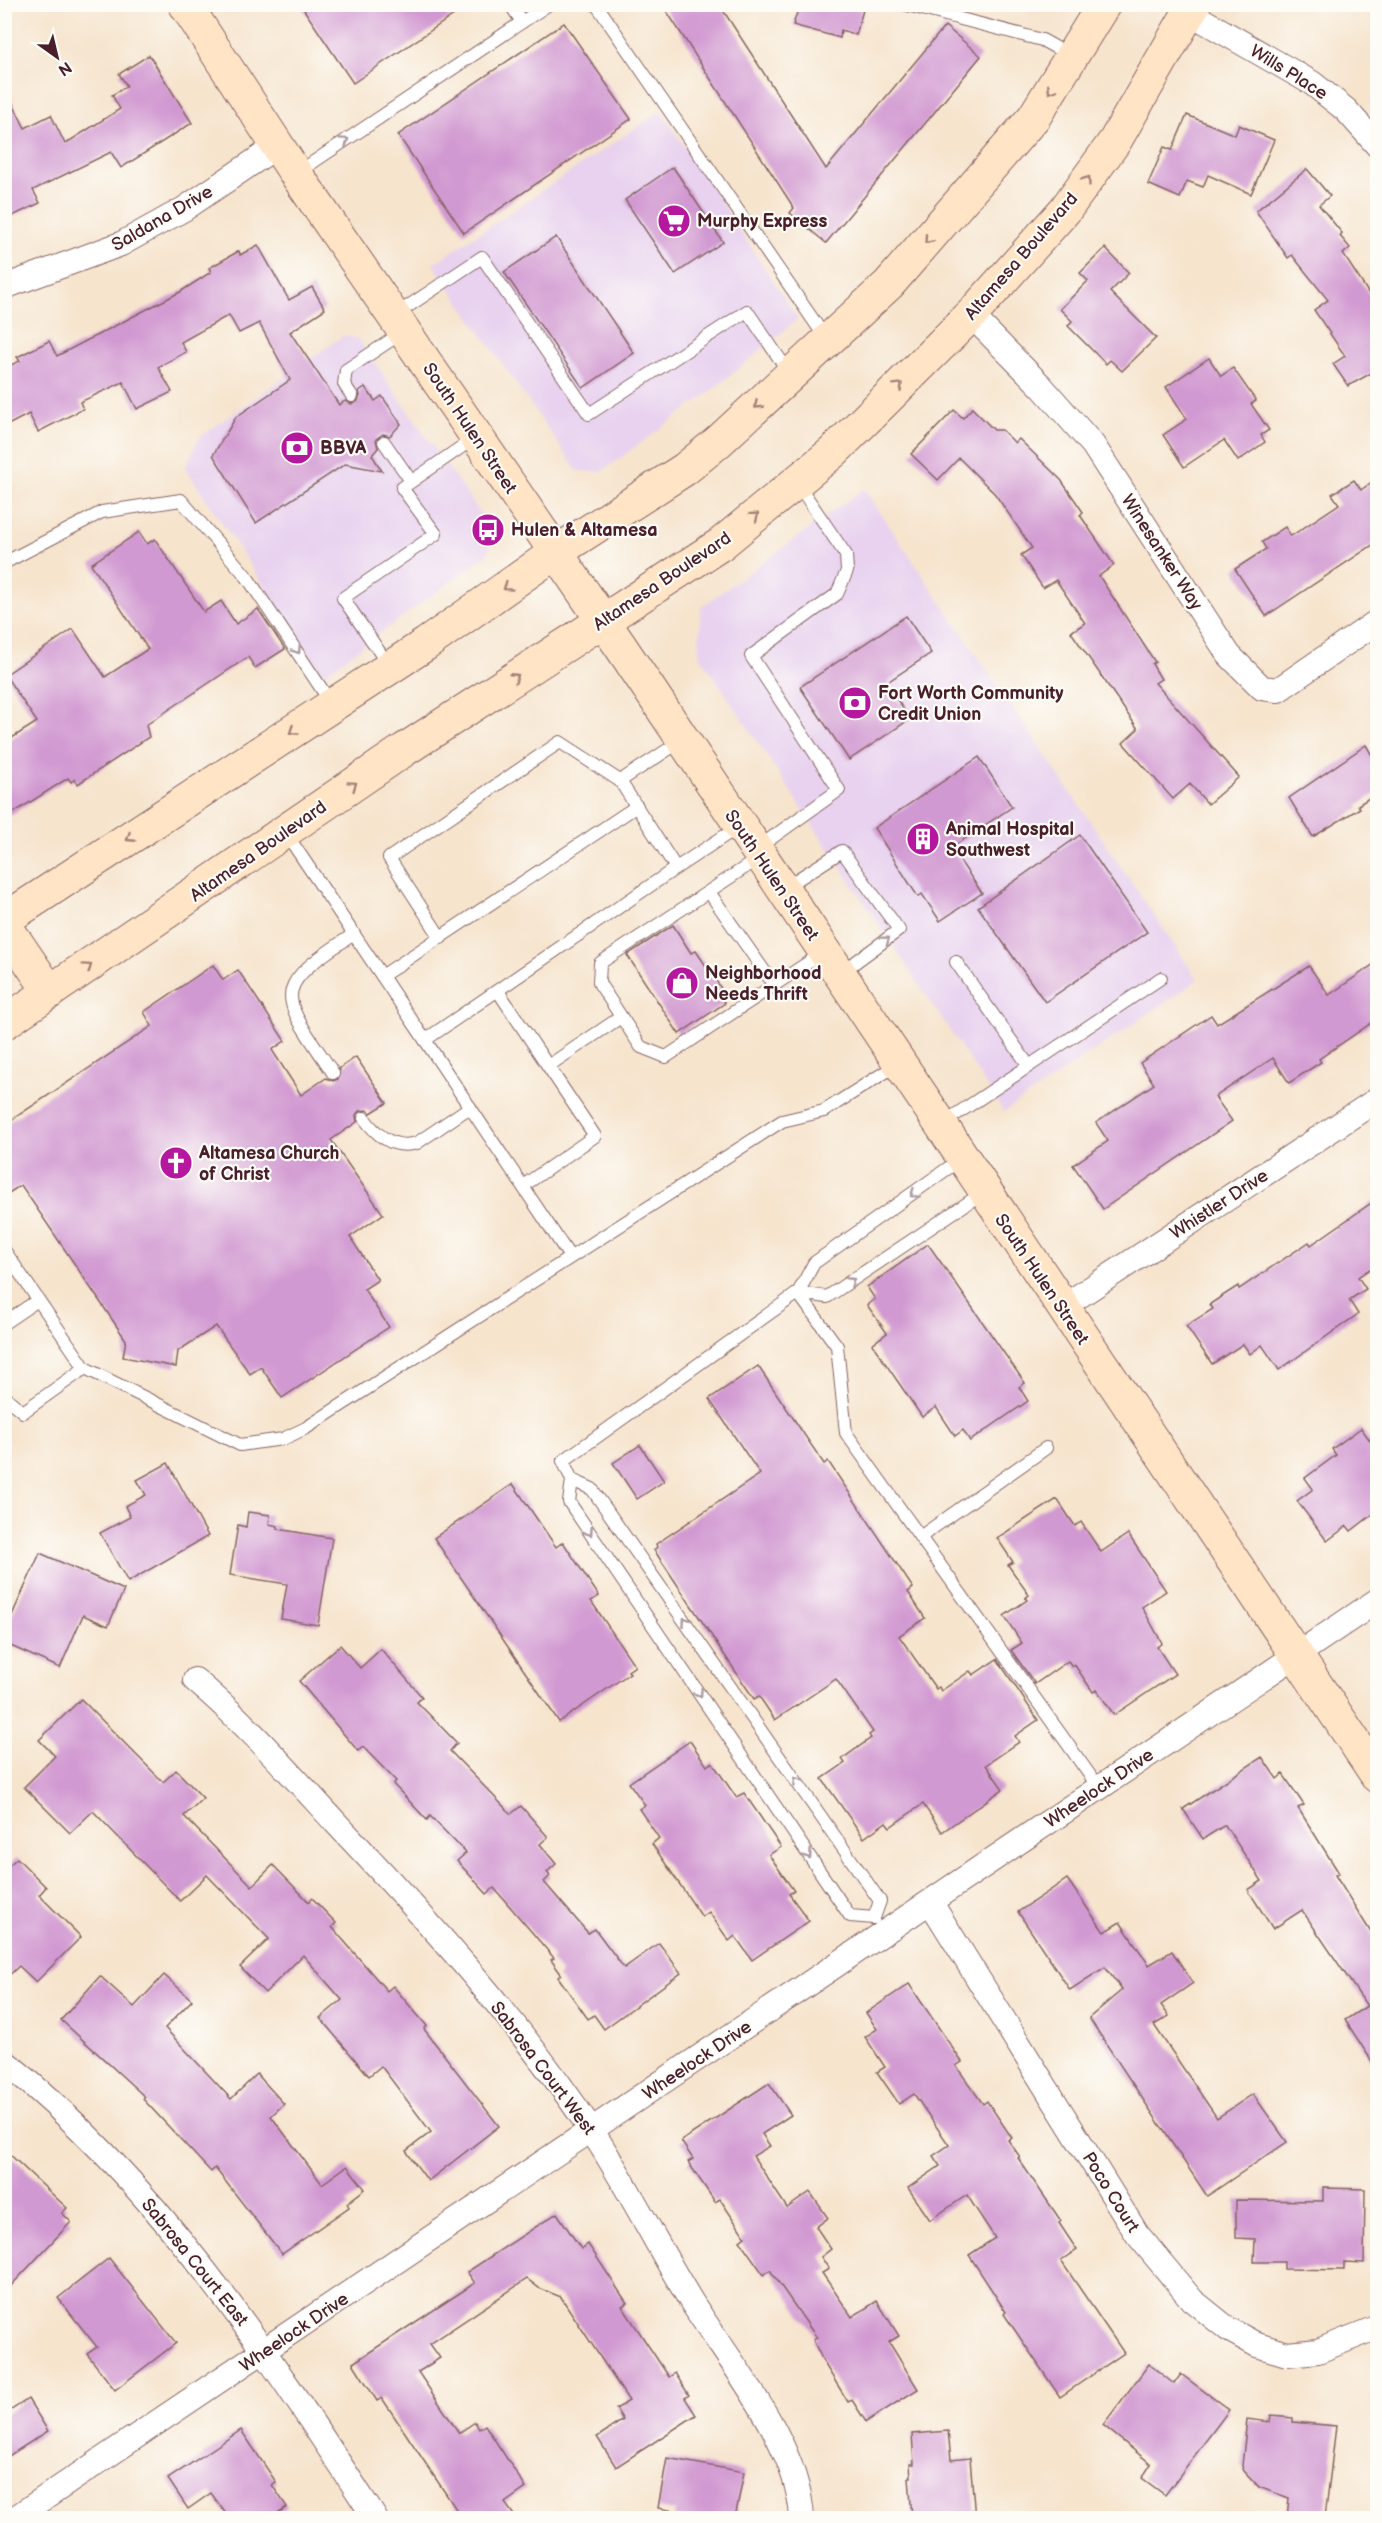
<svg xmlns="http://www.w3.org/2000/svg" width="1382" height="2523" font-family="'Balsamiq Sans',sans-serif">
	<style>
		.built { fill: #e8d2ef }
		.building { fill: #d199d1 }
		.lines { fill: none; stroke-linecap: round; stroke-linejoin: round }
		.service-casing { stroke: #866464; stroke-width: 14 }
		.minor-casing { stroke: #866464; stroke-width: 26 }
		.secondary-casing { stroke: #866464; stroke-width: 35 }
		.service { stroke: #fff; stroke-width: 12 }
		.minor { stroke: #fff; stroke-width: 24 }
		.secondary { stroke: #ffe4c6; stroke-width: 33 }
		.oneway { stroke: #a48278 }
		.oneway2 { stroke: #ae9aa0 }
		.labels { text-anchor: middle; stroke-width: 4.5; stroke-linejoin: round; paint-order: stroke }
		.street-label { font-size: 18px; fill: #4a1f2b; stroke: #fdfcf7 }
		.poi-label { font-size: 18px; font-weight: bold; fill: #4a1f2b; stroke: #fdfcf7; text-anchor: start }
	</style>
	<rect width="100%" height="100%" fill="#fdfcf7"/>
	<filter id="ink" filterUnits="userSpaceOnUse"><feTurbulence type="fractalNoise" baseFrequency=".0167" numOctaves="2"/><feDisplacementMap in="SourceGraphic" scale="12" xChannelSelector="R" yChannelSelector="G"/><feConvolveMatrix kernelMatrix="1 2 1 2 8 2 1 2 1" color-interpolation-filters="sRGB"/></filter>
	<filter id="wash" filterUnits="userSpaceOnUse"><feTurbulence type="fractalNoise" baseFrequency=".008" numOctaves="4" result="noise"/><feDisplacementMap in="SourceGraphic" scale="24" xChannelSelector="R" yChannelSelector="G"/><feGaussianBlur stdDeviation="1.35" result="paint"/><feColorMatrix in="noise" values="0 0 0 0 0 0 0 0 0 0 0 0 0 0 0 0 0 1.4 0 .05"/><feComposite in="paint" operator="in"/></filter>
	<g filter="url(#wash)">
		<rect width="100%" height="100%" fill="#f6e4cd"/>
		<g class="built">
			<path d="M661 111 798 319 709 393 601 472 577 471 433 264Z"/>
			<path d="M344 335 358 339 492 530 488 554 323 675 185 467 200 437Z"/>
			<path d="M864 489 1198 980 1004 1112 699 654 701 607Z"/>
		</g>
		<g id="blocks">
			<g class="building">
				<path d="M300 4H470L353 83Z"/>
				<path d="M662 4H719L826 169 945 26 981 56 826 243 790 213 794 208Z"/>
				<path d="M800 4H842L863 10 856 35 841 30 840 38 793 25Z"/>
				<path d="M564 23 631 119 464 233 398 135Z"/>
				<path d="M149 55 192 123 121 168 111 152 33 190 40 203 4 220V86L25 128 51 115 65 144 120 109 112 95 127 86 119 74Z"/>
				<path d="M1187 115 1235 135 1239 125 1274 140 1251 194 1208 175 1203 187 1187 181 1180 198 1148 184 1164 147 1172 150Z"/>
				<path d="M673 167 723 242 675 274 625 200Z"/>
				<path d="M1307 169 1330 196 1319 205 1342 233 1340 236 1350 248 1343 254 1377 306V370L1348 386 1333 364 1345 356 1314 310 1328 300 1292 255 1288 258 1256 211Z"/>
				<path d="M556 237 634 353 583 388 504 272Z"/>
				<path d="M258 245 289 300 312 287 325 309 290 332 339 405 345 401 352 404 357 402 360 396 359 391 365 387 375 401 382 396 401 424 390 436 383 434 376 439 378 448 372 455 382 471 345 464 256 523 213 455 236 417 290 380 259 323 239 333 229 315 181 342 186 352 158 367 172 392 137 409 123 382 80 402 83 409 38 432 29 414 4 427V368L20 361 17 357 49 341 57 356 180 292 211 272 209 268 239 251 240 255Z"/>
				<path d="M1105 248 1129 273 1110 292 1156 338 1122 371 1110 360 1106 364 1068 326 1072 321 1060 309 1088 281 1080 273Z"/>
				<path d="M1209 358 1221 376 1233 368 1256 401 1251 404 1269 430 1261 435 1265 442 1238 461 1224 440 1184 467 1163 435 1187 419 1166 387Z"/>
				<path d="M972 408 994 430H1002L1015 443 1019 439 1061 480 1083 512 1080 515 1114 565 1099 576 1155 662 1152 664 1161 679 1155 683 1239 777 1208 804 1190 784 1173 799 1123 743 1138 729 1071 632 1085 623 1056 580 1043 588 1021 555 1032 548 995 494 959 458 938 480 911 454 954 410 963 418Z"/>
				<path d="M1377 478V542L1266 616 1235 569 1266 549 1262 542 1285 527 1291 536 1339 504 1332 494 1354 480 1361 490Z"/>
				<path d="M139 532 147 544 155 539 204 612 221 601 236 624 258 609 285 649 255 668 248 657 146 725 149 737 78 784 75 779 71 782 68 778 4 819V743L37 722 5 675 73 629 105 677 148 649 91 564Z"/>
				<path d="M906 616 931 653 886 683 910 719 849 760 800 687Z"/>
				<path d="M1366 745 1377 764V793L1358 805 1360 808 1313 837 1289 798Z"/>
				<path d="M979 757 1012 807 951 848 982 893 940 921 922 894 918 897 874 828Z"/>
				<path d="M1080 835 1147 932 1045 1002 978 907Z"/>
				<path d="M673 925 691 953 696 951 721 988 717 991 725 1003 679 1034 627 955Z"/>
				<path d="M1377 962V1019L1319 1059 1321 1062 1289 1083 1273 1058 1215 1097 1232 1121 1103 1209 1073 1165 1108 1141 1096 1123 1154 1084 1140 1063 1211 1015 1217 1024 1309 966 1329 995Z"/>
				<path d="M213 965 223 980 238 970 285 1041 272 1050 301 1095 326 1078 333 1081 338 1079 340 1068 356 1057 387 1103 371 1113 367 1110 359 1111 356 1115 357 1122 331 1140 383 1214 350 1237 378 1280 364 1289 389 1327 282 1398 261 1367 250 1374 216 1326 178 1351 176 1367 123 1357 126 1340 21 1185 4 1196V1125L152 1026 144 1012Z"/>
				<path d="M1377 1199V1264L1358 1277 1366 1289 1349 1300 1358 1314 1279 1370 1262 1345 1250 1354 1243 1344 1212 1364 1186 1326 1213 1309 1210 1304 1238 1286 1239 1289 1309 1242 1311 1245Z"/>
				<path d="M928 1244 1025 1383 1019 1387 1028 1401 970 1441 963 1430 955 1436 936 1407 922 1417 872 1344 887 1333 867 1305 875 1299 867 1287Z"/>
				<path d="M758 1366 824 1464 828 1461 913 1588 908 1592 925 1618 899 1636 936 1689 939 1687 941 1691 970 1671 973 1675 997 1659 1038 1720 1015 1736 1019 1742 986 1765 1003 1789 942 1832 923 1804 890 1827 886 1822 864 1838 822 1779 845 1763 842 1759 871 1738 869 1735 873 1732 836 1679 775 1720 759 1696 754 1699 654 1550 657 1547 656 1544 760 1474 709 1399Z"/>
				<path d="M1361 1428 1377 1450V1511L1351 1531 1347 1526 1327 1541 1297 1501 1313 1489 1305 1478 1336 1455 1332 1449Z"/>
				<path d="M640 1445 664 1481 637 1499 613 1463Z"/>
				<path d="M168 1463 208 1536 128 1582 100 1533 130 1517 125 1506 146 1495 137 1480Z"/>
				<path d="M513 1484 556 1547 563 1542 599 1596 591 1601 635 1666 628 1671 630 1673 559 1722 434 1538Z"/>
				<path d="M1057 1499 1075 1526 1081 1522 1101 1552 1128 1534 1166 1591 1142 1607 1162 1643 1157 1647 1175 1674 1114 1715 1097 1690 1093 1692 1074 1664 1072 1666 1068 1661 1035 1684 1011 1650 1022 1643 1004 1616 1027 1600 1025 1598 1029 1595 1008 1565 1013 1562 997 1538Z"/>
				<path d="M248 1512 270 1515 269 1524 278 1526V1529L332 1538 318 1625 281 1619 287 1584 230 1575 238 1525 246 1527Z"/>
				<path d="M40 1553 124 1590 108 1626 83 1615 60 1668 4 1643V1633Z"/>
				<path d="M340 1645 360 1668 381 1649 422 1697 417 1702 457 1743 450 1751 511 1814 521 1806 548 1837 540 1844 556 1864 547 1872 550 1876 544 1882 588 1933 595 1929 624 1968 659 1943 681 1973 604 2029 594 2015 588 2019 558 1977 561 1974 551 1960 554 1958 494 1888 487 1894 457 1861 466 1853 430 1816 427 1820 393 1784 396 1781 363 1747 358 1751 299 1681Z"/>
				<path d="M81 1699 163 1782 176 1770 203 1798 184 1816 252 1886 273 1865 309 1902 312 1898 336 1923 332 1927 387 1991 393 1986 427 2026 424 2029 499 2126 428 2181 406 2151 431 2132 381 2066 369 2076 320 2018 342 2000 303 1955 265 1993 240 1967 269 1939 207 1875 180 1901 93 1811 70 1833 24 1787 55 1756 39 1740Z"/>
				<path d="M690 1741 707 1766 712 1762 736 1797 744 1793 781 1847 769 1855 794 1891 789 1894 809 1921 752 1960 735 1936 729 1941 709 1912 702 1917 652 1844 659 1838 639 1809 645 1805 629 1783Z"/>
				<path d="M1262 1757 1277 1779 1283 1774 1304 1805 1298 1808 1339 1873 1335 1875 1377 1942V2069L1345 2020 1367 2006 1302 1910 1273 1929 1248 1890 1262 1881 1225 1825 1203 1839 1183 1809Z"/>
				<path d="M17 1858 46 1887 39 1895 81 1937 36 1982 19 1966 4 1980V1870Z"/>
				<path d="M1067 1879 1104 1932 1120 1922 1149 1965 1172 1951 1193 1983 1161 2005 1169 2016 1154 2025 1217 2118 1253 2094 1287 2142 1207 2196 1089 2018 1122 1990 1105 1967 1070 1990 1018 1912Z"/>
				<path d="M164 1975 192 2000 165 2028 231 2099 257 2074 284 2104 271 2116 322 2184 347 2166 365 2189 347 2203 349 2207 282 2254 215 2168 211 2172 143 2099 145 2097 61 2020 100 1976 134 2007Z"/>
				<path d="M909 1984 962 2062 956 2066 983 2104 987 2101 1012 2138 1008 2140 1020 2157 1018 2158 1061 2221 1059 2223 1077 2250 1061 2261 1124 2353 1060 2397 1004 2314 1006 2312 969 2255 995 2238 967 2195 930 2220 908 2188 940 2166 933 2156 949 2145 914 2094 899 2104 877 2072 885 2067 865 2037 877 2029 866 2013Z"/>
				<path d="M769 2083 791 2115 762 2134 770 2146 753 2156 787 2208 810 2192 828 2218 816 2227 831 2249 821 2257 829 2269 822 2273 852 2317 877 2301 899 2336 889 2342 918 2389 866 2422 852 2400 848 2402 824 2363 813 2340 817 2338 770 2270 764 2275 740 2241 745 2237 720 2199 715 2202 688 2162 693 2159 681 2141Z"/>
				<path d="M4 2149 67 2208 62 2213 71 2222 4 2293Z"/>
				<path d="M1323 2188 1365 2189 1364 2263 1344 2262V2270L1284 2269V2262H1254L1255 2239 1236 2238V2200L1323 2201Z"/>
				<path d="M557 2213 581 2249 588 2244 627 2303 622 2306 669 2377 675 2373 689 2395 685 2398 696 2415 616 2467 597 2437 623 2420 616 2409 629 2401 561 2297 539 2288 527 2279 430 2344 440 2358 418 2372 459 2433 475 2422 479 2429 485 2425 526 2488 505 2503 516 2518H462L382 2398 377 2401 353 2363 475 2283 467 2272Z"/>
				<path d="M109 2258 176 2343 115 2390 87 2354 97 2347 58 2298Z"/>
				<path d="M1149 2364 1174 2384 1181 2374 1229 2410 1165 2495 1142 2478 1151 2464 1103 2425Z"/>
				<path d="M28 2399 48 2431 4 2459V2415Z"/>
				<path d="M1271 2416 1293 2418V2422L1336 2426 1325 2518H1287L1289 2498 1259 2487 1244 2471 1242 2466 1247 2419 1270 2422Z"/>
				<path d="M241 2430 276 2482 272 2485 287 2507 270 2518H229L211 2493 188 2509 168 2479Z"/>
				<path d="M948 2431 951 2460 970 2458 975 2518H912L909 2477H911L910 2464H914L912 2434Z"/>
				<path d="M667 2458 744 2472 735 2518H674L675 2511 658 2508Z"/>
			</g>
		</g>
	</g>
	<g filter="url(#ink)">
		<use href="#blocks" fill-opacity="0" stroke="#866464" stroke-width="1.5"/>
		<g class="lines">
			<g class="service-casing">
				<g id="service">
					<path d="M510 4 522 22"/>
					<path d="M596 4 827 340"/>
					<path d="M903 4 1042 40 1071 56"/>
					<path d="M297 173 549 4"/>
					<path d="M395 315 482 257 589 414 747 311 790 374"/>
					<path d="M352 396 344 384 346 370 403 332"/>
					<path d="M384 442 411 481"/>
					<path d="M4 563 102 512 181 500 247 577 331 703"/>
					<path d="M389 666 343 598 436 534 402 488 476 437"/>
					<path d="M285 832 425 1040 676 868 620 781 681 741"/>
					<path d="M756 849 839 790 751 656 837 594 847 571 846 555 797 483"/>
					<path d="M761 857 600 963 599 983 641 1047 666 1057 824 952"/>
					<path d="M676 868 738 827"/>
					<path d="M784 888 842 851 899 930 842 972"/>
					<path d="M709 892 774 985"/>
					<path d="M441 938 389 858 560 742 620 781"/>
					<path d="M382 976 637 806"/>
					<path d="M498 991 548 1066"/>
					<path d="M425 1040 570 1257"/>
					<path d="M1029 1066 1161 978"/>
					<path d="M333 1073C280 993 267 991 354 934"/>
					<path d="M364 1118C377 1136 394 1150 417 1143L470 1107"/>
					<path d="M943 1123 1029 1066 956 962"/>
					<path d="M523 1186 595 1136 548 1066 621 1017"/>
					<path d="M4 1250 85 1368 240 1445 283 1439 306 1428 782 1121 824 1111 898 1064"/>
					<path d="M798 1293 837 1346 846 1433 1099 1788"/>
					<path d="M798 1293 827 1297 984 1192"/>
					<path d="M4 1323 38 1300"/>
					<path d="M4 1396 23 1412 85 1368"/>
					<path d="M572 1480 592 1489 880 1901 874 1918"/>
					<path d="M920 1537 1046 1448"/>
					<path d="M874 1918 850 1916 569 1502 572 1480 563 1461 798 1293 814 1263 961 1159"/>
				</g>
			</g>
			<g class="minor-casing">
				<g id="minor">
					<path d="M1190 13 1312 83 1346 110 1378 146"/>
					<path d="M4 287 121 244 184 209 277 146"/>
					<path d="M971 315 1042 387 1093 445 1229 655 1262 688 1278 690 1378 621"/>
					<path d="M1061 1308 1378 1099"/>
					<path d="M195 1680C246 1723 290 1773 335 1822 426 1918 516 2018 590 2128 627 2184 656 2244 691 2301 731 2364 798 2443 802 2518"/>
					<path d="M931 1903 1137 2234 1192 2300 1228 2329 1257 2345 1287 2354 1318 2351 1378 2327"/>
					<path d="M4 2061C160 2186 268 2354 375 2518"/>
					<path d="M15 2518 1378 1600"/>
				</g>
			</g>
			<g class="secondary-casing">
				<g id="secondary">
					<path d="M185 4 296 174 621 647 1378 1777"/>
					<path d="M4 920 426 644 555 553 685 469 718 442 889 284 1034 117 1104 4"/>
					<path d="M4 924 50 992"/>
					<path d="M4 1023 404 750 721 544 833 452 971 315 1065 210 1115 141 1194 4"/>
				</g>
			</g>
			<use href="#service" class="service"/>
			<use href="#minor" class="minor"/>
			<use href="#secondary" class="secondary"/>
		</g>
		<defs><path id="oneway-chevron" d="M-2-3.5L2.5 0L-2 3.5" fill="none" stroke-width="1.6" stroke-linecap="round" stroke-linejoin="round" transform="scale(1.5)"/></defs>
		<g class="oneway">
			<use href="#oneway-chevron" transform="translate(1051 90) rotate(122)"/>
			<use href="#oneway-chevron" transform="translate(1087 180) rotate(-54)"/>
			<use href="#oneway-chevron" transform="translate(928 240) rotate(131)"/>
			<use href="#oneway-chevron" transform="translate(899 386) rotate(-45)"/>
			<use href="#oneway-chevron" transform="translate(758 405) rotate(137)"/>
			<use href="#oneway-chevron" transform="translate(755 516) rotate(-40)"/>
			<use href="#oneway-chevron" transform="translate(507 587) rotate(145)"/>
			<use href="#oneway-chevron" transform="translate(515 677) rotate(-33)"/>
			<use href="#oneway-chevron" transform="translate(293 731) rotate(147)"/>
			<use href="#oneway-chevron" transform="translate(353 785) rotate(-35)"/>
			<use href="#oneway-chevron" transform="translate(130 838) rotate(147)"/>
			<use href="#oneway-chevron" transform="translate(88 967) rotate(-34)"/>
		</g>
		<g class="oneway2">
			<use href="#oneway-chevron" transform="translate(345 141) rotate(-34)"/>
			<use href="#oneway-chevron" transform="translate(297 650) rotate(57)"/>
			<use href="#oneway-chevron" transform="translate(886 940) rotate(-37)"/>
			<use href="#oneway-chevron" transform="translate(914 1194) rotate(145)"/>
			<use href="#oneway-chevron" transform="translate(851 1281) rotate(-33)"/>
			<use href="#oneway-chevron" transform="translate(589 1532) rotate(56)"/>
			<use href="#oneway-chevron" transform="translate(686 1621) rotate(-125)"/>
			<use href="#oneway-chevron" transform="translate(699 1693) rotate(56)"/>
			<use href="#oneway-chevron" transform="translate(797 1781) rotate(-125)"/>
			<use href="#oneway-chevron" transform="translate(808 1855) rotate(56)"/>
		</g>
	</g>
	<defs>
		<g id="supermarket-disc" transform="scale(1.725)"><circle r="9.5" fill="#b5179e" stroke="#fdfcf7"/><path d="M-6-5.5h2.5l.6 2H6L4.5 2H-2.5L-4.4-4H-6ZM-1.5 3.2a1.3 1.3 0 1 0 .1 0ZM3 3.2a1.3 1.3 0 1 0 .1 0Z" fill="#fff"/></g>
		<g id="bank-disc" transform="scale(1.725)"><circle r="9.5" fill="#b5179e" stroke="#fdfcf7"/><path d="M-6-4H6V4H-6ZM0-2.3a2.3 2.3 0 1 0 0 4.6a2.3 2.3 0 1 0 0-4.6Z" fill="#fff"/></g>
		<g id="bus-disc" transform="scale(1.725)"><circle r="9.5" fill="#b5179e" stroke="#fdfcf7"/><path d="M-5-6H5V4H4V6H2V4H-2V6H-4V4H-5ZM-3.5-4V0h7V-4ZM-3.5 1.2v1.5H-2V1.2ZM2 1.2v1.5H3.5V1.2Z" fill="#fff"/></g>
		<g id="building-disc" transform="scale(1.725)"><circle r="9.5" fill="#b5179e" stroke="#fdfcf7"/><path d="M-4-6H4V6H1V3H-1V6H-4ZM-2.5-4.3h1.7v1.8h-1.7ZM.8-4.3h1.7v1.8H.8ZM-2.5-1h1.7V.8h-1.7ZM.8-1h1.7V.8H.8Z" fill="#fff"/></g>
		<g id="shop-disc" transform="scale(1.725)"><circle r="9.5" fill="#b5179e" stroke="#fdfcf7"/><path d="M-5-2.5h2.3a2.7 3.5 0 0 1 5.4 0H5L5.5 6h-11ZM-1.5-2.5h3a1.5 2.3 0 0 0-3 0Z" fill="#fff"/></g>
		<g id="church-disc" transform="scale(1.725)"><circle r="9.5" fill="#b5179e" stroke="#fdfcf7"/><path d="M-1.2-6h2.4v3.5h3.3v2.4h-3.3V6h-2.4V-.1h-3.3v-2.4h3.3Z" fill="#fff"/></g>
	</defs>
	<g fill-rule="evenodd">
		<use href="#supermarket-disc" x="674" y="221"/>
		<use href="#bank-disc" x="297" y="448"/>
		<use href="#bus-disc" x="488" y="530"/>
		<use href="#bank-disc" x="855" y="703"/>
		<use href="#building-disc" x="923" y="839"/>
		<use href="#shop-disc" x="682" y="983"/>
		<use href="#church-disc" x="176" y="1163"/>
	</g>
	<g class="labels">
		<g class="street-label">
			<text transform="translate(1289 72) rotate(32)" y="6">Wills Place</text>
			<text transform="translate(162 218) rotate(-30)" y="6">Saldana Drive</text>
			<text transform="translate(1021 256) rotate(-49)" y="6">Altamesa Boulevard</text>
			<text transform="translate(470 428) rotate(56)" y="6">South Hulen Street</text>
			<text transform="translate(1162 552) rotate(57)" y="6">Winesanker Way</text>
			<text transform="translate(662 581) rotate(-34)" y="6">Altamesa Boulevard</text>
			<text transform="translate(258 851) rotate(-35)" y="6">Altamesa Boulevard</text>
			<text transform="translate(772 875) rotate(56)" y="6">South Hulen Street</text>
			<text transform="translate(1219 1204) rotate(-33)" y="6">Whistler Drive</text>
			<text transform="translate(1042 1279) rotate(56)" y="6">South Hulen Street</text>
			<text transform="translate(1099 1788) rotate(-34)" y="6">Wheelock Drive</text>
			<text transform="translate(697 2060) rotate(-34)" y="6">Wheelock Drive</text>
			<text transform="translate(543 2068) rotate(53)" y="6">Sabrosa Court West</text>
			<text transform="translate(1111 2192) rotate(58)" y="6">Poco Court</text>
			<text transform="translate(195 2262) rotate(51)" y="6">Sabrosa Court East</text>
			<text transform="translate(294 2332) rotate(-34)" y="6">Wheelock Drive</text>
		</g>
		<g class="poi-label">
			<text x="697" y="227">Murphy Express</text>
			<text x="320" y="454">BBVA</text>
			<text x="511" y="536">Hulen &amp; Altamesa</text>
			<text x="878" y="699">Fort Worth Community<tspan x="878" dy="21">Credit Union</tspan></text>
			<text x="946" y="835">Animal Hospital<tspan x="946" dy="21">Southwest</tspan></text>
			<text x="705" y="979">Neighborhood<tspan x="705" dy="21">Needs Thrift</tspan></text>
			<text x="199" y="1159">Altamesa Church<tspan x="199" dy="21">of Christ</tspan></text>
		</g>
	</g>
	<rect width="1382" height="2523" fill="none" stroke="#fdfcf7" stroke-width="24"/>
	<g transform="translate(57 57) rotate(146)" stroke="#fdfcf7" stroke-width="4.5" paint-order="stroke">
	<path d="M0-4.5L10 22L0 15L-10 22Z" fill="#4a1f2b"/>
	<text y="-9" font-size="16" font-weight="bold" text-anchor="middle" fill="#4a1f2b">N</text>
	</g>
</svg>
